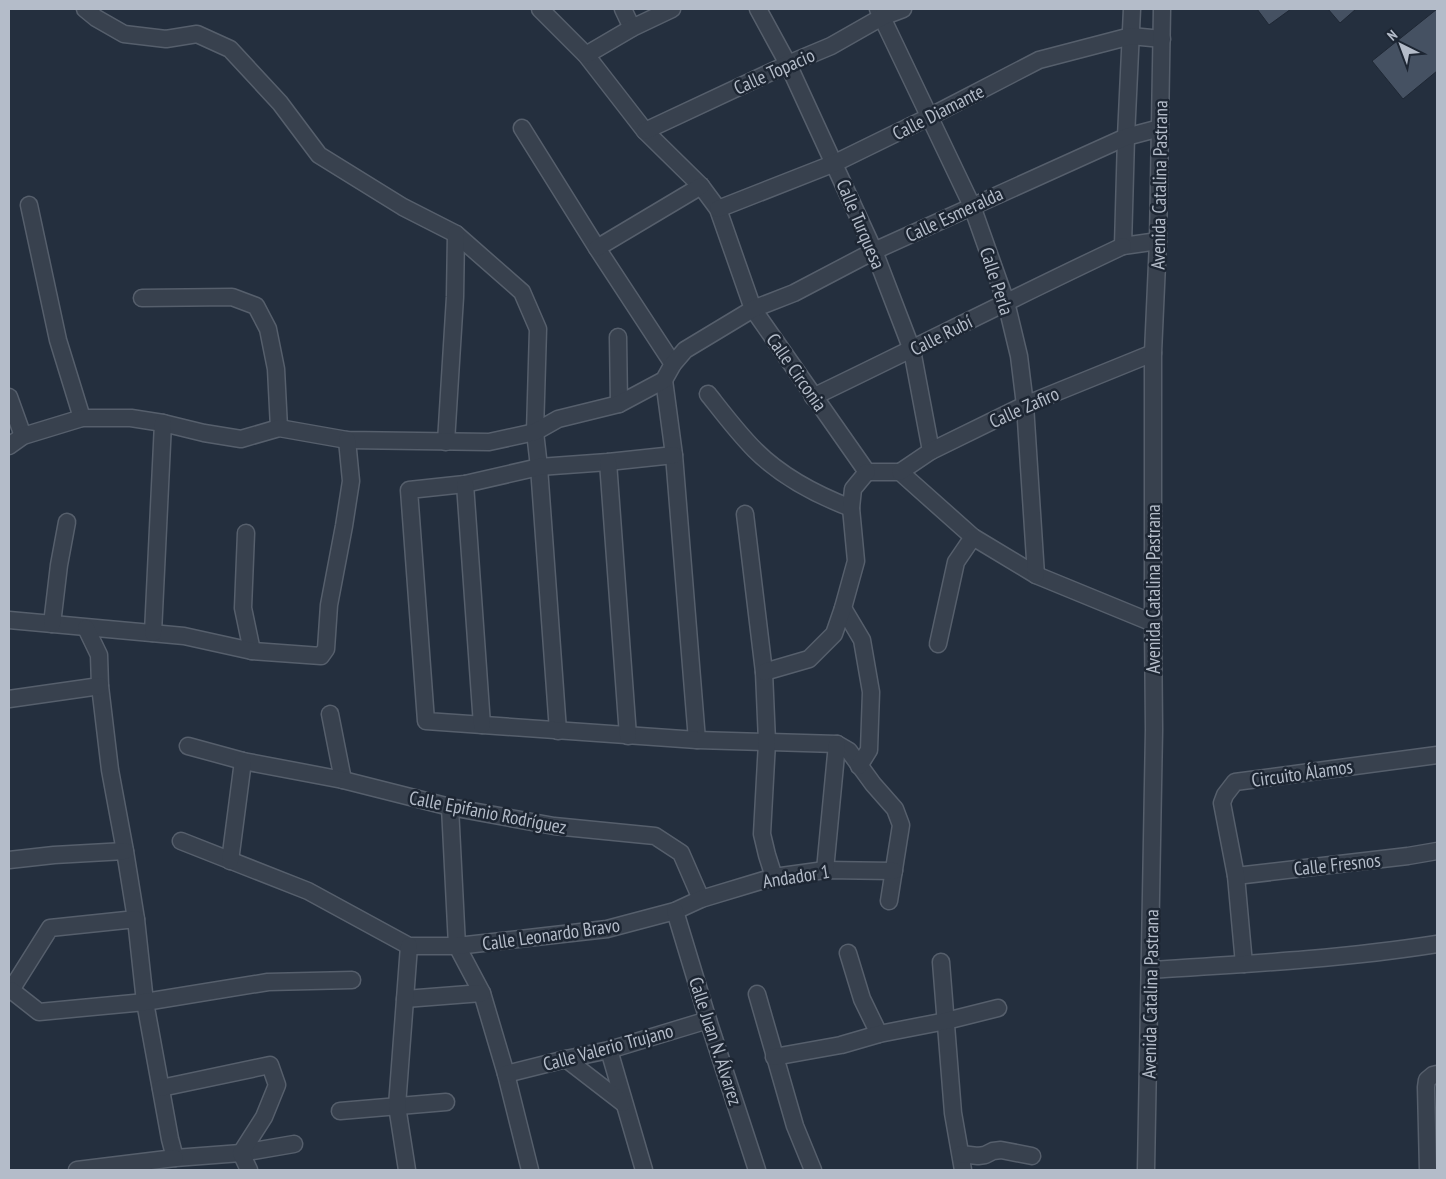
<svg xmlns="http://www.w3.org/2000/svg" width="1446" height="1179" font-family="'PT Sans Narrow',sans-serif">
	<style>
		.building { fill: #455162; stroke: #1f2835 }
		.lines { fill: none; stroke-linecap: round; stroke-linejoin: round }
		.minor-casing { stroke: #565f6c; stroke-width: 19 }
		.minor { stroke: #38414e; stroke-width: 16 }
		.labels { text-anchor: middle; stroke-width: 5; stroke-linejoin: round; paint-order: stroke }
		.street-label { font-size: 19px; fill: #b4bcc9; stroke: #1d2633 }
	</style>
	<rect width="100%" height="100%" fill="#242f3e"/>
	<g class="building">
		<path d="M1257 9H1291L1269 25Z"/>
		<path d="M1328 9H1356L1340 23Z"/>
		<path d="M1437 9V71L1403 99 1372 61Z"/>
	</g>
	<g class="lines">
		<g class="minor-casing">
			<g id="minor">
				<path d="M85 9 96 18 124 34 166 39 197 34 230 49 280 103 319 155 403 207 456 234 522 292 538 329 535 432 539 467 558 731"/>
				<path d="M540 9 586 55 645 131 701 186 718 209 753 309 867 472H900L973 537 1036 575 1153 623"/>
				<path d="M623 9 632 28"/>
				<path d="M758 9 788 64 874 251 912 350 931 451"/>
				<path d="M878 9 972 206 1006 302 1019 356 1025 405 1036 575"/>
				<path d="M1132 9 1126 137 1123 246 1158 241"/>
				<path d="M586 55 632 28 672 9"/>
				<path d="M522 128 597 248 673 364"/>
				<path d="M645 131 788 64 831 46 882 17 903 9"/>
				<path d="M29 205 58 340 82 418"/>
				<path d="M718 209 835 163 929 117 1039 60 1131 36 1162 39"/>
				<path d="M597 248 701 186"/>
				<path d="M142 298 232 297 256 306 268 329 276 369 279 428"/>
				<path d="M618 337 619 404"/>
				<path d="M664 380 674 455 697 740"/>
				<path d="M708 394C723 413 738 433 755 450 782 477 817 495 851 508"/>
				<path d="M9 397 23 436"/>
				<path d="M813 397C917 347 1019 295 1123 246"/>
				<path d="M446 442 455 297 456 234"/>
				<path d="M9 446 23 436 82 418H131L163 423 204 433 241 439 279 428 347 440 489 442 535 432 558 419 619 404 664 380 673 364 685 350 753 309 794 293 874 251 1126 137 1160 128"/>
				<path d="M674 455 608 462 539 467 465 484 409 490 426 721 697 740 837 744 849 751 873 784 895 809 901 825 889 901"/>
				<path d="M608 462 628 736"/>
				<path d="M900 472 931 451 1025 405 1153 353"/>
				<path d="M465 484 482 725"/>
				<path d="M745 514 764 672 767 742 762 834 767 855 774 877"/>
				<path d="M246 533 243 608 252 651"/>
				<path d="M843 608 862 640 871 692 869 750 859 766"/>
				<path d="M9 620 184 636 252 651 321 656 326 649 329 605 344 526 351 481 347 440"/>
				<path d="M52 624 59 565 67 522"/>
				<path d="M86 628 99 655 100 686 110 770 125 851 136 919"/>
				<path d="M153 633 163 423"/>
				<path d="M938 644 956 562 973 537"/>
				<path d="M764 672 809 659 834 634 843 608 856 561 851 508 853 489 867 472"/>
				<path d="M9 699 100 686"/>
				<path d="M330 714 343 780"/>
				<path d="M188 746 243 761 343 780 450 807 554 826 655 836 681 853 701 899"/>
				<path d="M450 807 457 946 482 993 506 1074 530 1170"/>
				<path d="M181 841 308 891 409 946H457L607 929 675 911 701 899 774 877 825 870 894 871"/>
				<path d="M9 860 54 855 125 851"/>
				<path d="M230 861 243 761"/>
				<path d="M825 870 837 744"/>
				<path d="M1236 876 1408 856 1437 851"/>
				<path d="M675 911 708 1020 757 1170"/>
				<path d="M848 953 862 999 879 1034"/>
				<path d="M941 962 953 1113 963 1170"/>
				<path d="M1244 964 1236 876 1222 803 1225 795 1235 782 1437 755"/>
				<path d="M1150 970C1246 964 1342 959 1437 944"/>
				<path d="M11 990 50 928 136 919 145 1002 170 1139 175 1158 241 1153 294 1144"/>
				<path d="M9 991 11 990 39 1012 145 1002 268 982 352 980"/>
				<path d="M757 994 795 1126 813 1170"/>
				<path d="M405 999 482 993"/>
				<path d="M609 1050 644 1170"/>
				<path d="M774 1057 841 1045 879 1034 946 1021 998 1008"/>
				<path d="M566 1059 623 1103"/>
				<path d="M506 1074 566 1059 609 1050 708 1020"/>
				<path d="M161 1088 270 1065 277 1085 264 1117 241 1153 249 1170"/>
				<path d="M340 1111 446 1102"/>
				<path d="M961 1154 978 1156 985 1155 993 1151 1001 1150 1032 1156"/>
				<path d="M77 1170 175 1158"/>
				<path d="M407 1170 397 1106 409 946"/>
				<path d="M1146 1170 1154 730 1153 623V353L1158 241 1162 9"/>
				<path d="M1428 1170 1426 1087 1427 1080 1433 1075 1437 1074"/>
			</g>
		</g>
		<use href="#minor" class="minor"/>
	</g>
	<g class="labels">
		<g class="street-label">
			<text transform="translate(774 71) rotate(-24)" y="7">Calle Topacio</text>
			<text transform="translate(938 112) rotate(-27)" y="7">Calle Diamante</text>
			<text transform="translate(1159 185) rotate(-89)" y="7">Avenida Catalina Pastrana</text>
			<text transform="translate(954 214) rotate(-25)" y="7">Calle Esmeralda</text>
			<text transform="translate(861 224) rotate(67)" y="7">Calle Turquesa</text>
			<text transform="translate(997 281) rotate(72)" y="7">Calle Perla</text>
			<text transform="translate(941 335) rotate(-27)" y="7">Calle Rubí</text>
			<text transform="translate(797 372) rotate(55)" y="7">Calle Circonia</text>
			<text transform="translate(1024 407) rotate(-24)" y="7">Calle Zafiro</text>
			<text transform="translate(1153 589) rotate(-90)" y="7">Avenida Catalina Pastrana</text>
			<text transform="translate(1302 773) rotate(-8)" y="7">Circuito Álamos</text>
			<text transform="translate(488 812) rotate(11)" y="7">Calle Epifanio Rodríguez</text>
			<text transform="translate(1337 864) rotate(-6)" y="7">Calle Fresnos</text>
			<text transform="translate(796 876) rotate(-9)" y="7">Andador 1</text>
			<text transform="translate(551 934) rotate(-8)" y="7">Calle Leonardo Bravo</text>
			<text transform="translate(1150 994) rotate(-89)" y="7">Avenida Catalina Pastrana</text>
			<text transform="translate(716 1041) rotate(72)" y="7">Calle Juan N. Álvarez</text>
			<text transform="translate(608 1047) rotate(-15)" y="7">Calle Valerio Trujano</text>
		</g>
	</g>
	<rect width="1446" height="1179" fill="none" stroke="#b4bcc9" stroke-width="20"/>
	<g transform="translate(1401 45) rotate(318)" stroke="#1d2633" stroke-width="4" paint-order="stroke">
	<path d="M0-4L9 19L0 12L-9 19Z" fill="#b4bcc9"/>
	<text y="-8" font-size="14" font-weight="bold" text-anchor="middle" fill="#b4bcc9">N</text>
	</g>
</svg>
